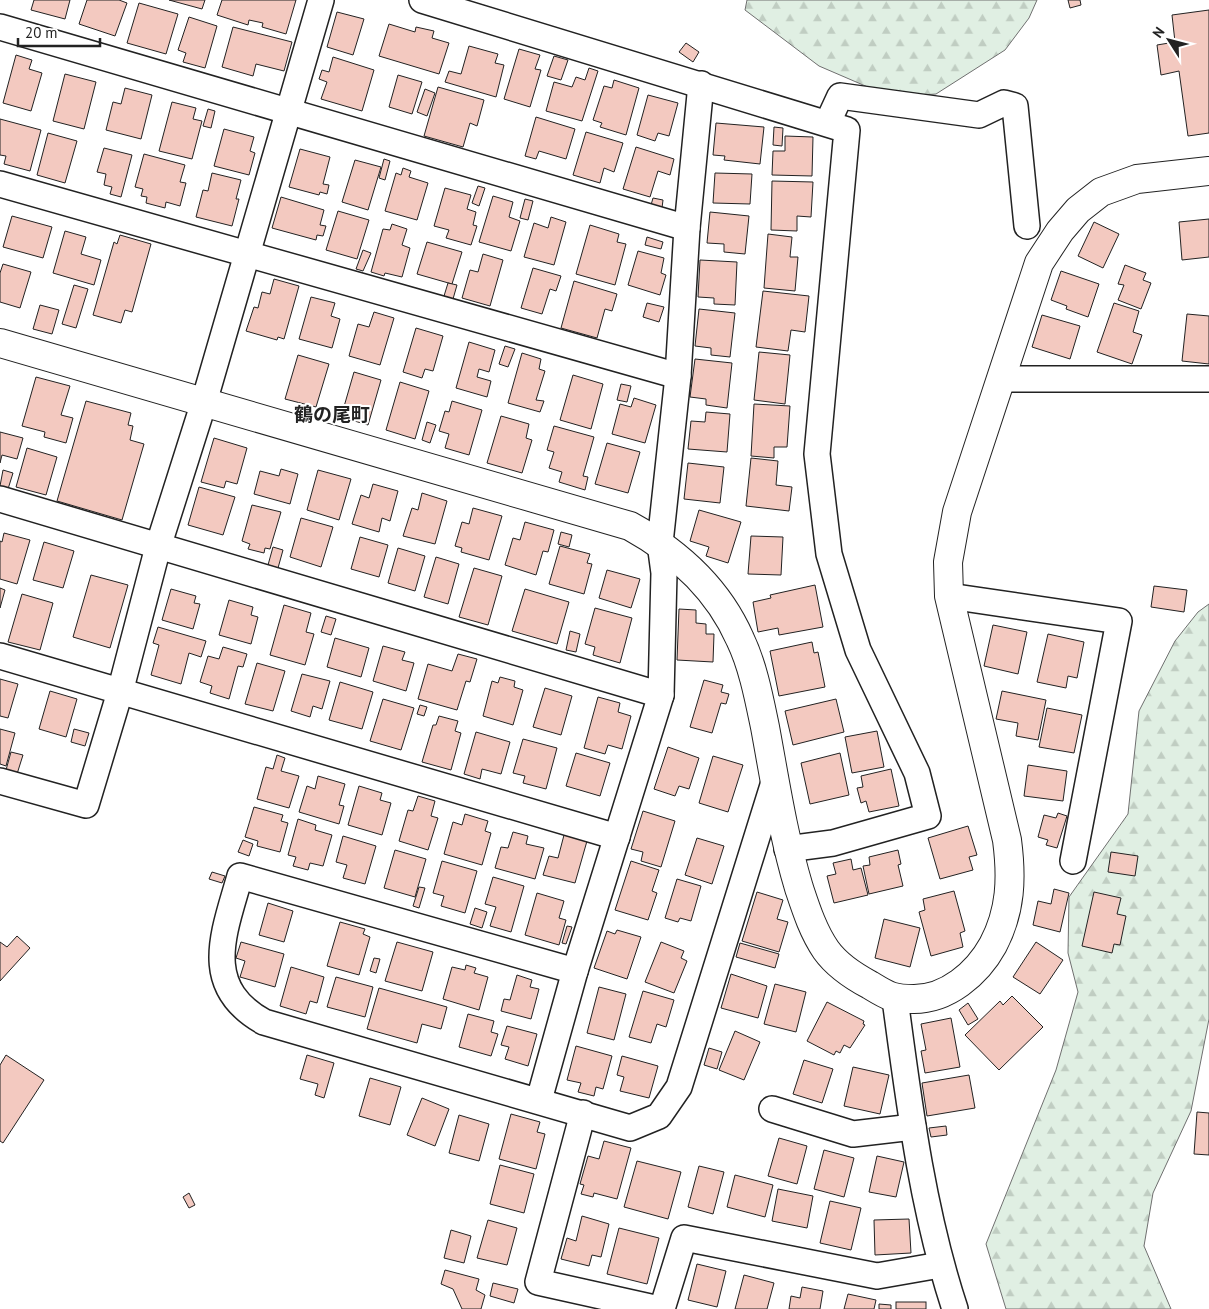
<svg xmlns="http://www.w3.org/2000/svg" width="1209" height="1309" font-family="'PT Sans','Noto Sans JP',sans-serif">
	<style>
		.forest { fill: url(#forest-firs); stroke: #6f6f6f }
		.building { fill: #f3c9c0; stroke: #222 }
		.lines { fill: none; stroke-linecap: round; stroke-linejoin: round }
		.minor-casing { stroke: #222; stroke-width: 28 }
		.tertiary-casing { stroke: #222; stroke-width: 30 }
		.minor { stroke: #fff; stroke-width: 25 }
		.tertiary { stroke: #fff; stroke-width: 28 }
		.labels { text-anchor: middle; stroke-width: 4; stroke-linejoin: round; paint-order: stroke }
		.quarter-label { font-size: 19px; font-weight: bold; fill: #222; stroke: #fff }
	</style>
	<defs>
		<pattern id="forest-firs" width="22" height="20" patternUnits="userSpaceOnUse" patternTransform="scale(1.25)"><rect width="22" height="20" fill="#e0efe3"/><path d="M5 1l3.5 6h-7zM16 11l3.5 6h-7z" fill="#c0cdc2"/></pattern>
	</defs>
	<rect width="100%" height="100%" fill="#fff"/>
	<g class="forest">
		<path d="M747 0H1037L1029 18 1005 50 936 94 891 97 819 66 745 10Z"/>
		<path d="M1209 604V1019L1191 1111 1153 1193 1144 1246 1171 1309H1006L986 1244 1056 1070 1078 992 1068 953 1069 897 1128 814 1139 711 1175 641 1198 612Z"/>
	</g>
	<g class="building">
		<path d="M34 0H70L65 19 31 10Z"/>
		<path d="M87 0H119L127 3 115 36 79 24Z"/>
		<path d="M169 0H205L202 9Z"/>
		<path d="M222 0H296L286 34 262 27 263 23 249 20 248 25 217 15Z"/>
		<path d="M1068 0H1080L1081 5 1070 8Z"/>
		<path d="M139 3 178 14 166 54 127 43Z"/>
		<path d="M1209 10V133L1188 136 1179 71 1161 75 1157 45 1175 42 1172 15Z"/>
		<path d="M337 12 364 19 353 55 327 47Z"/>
		<path d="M189 17 217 26 205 68 183 62 186 53 178 50Z"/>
		<path d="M389 24 415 32 416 27 434 31 432 38 449 43 439 74 379 56Z"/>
		<path d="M233 27 292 42 284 71 256 64 253 76 222 67Z"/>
		<path d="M686 43 699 52 693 62 679 52Z"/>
		<path d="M469 46 498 54 495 63 504 65 496 97 445 82 449 71 461 74Z"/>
		<path d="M519 49 540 55 535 69 541 70 530 107 504 99Z"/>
		<path d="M16 55 32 60 29 69 42 73 31 111 3 103Z"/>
		<path d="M554 56 568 60 561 80 547 76Z"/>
		<path d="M333 57 374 70 362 111 321 99 327 82 319 79 322 70 329 72Z"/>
		<path d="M589 68 598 71 582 121 546 111 554 82 572 87 576 77 585 80Z"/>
		<path d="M65 74 96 82 84 129 53 121Z"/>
		<path d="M398 75 422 82 412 114 389 107Z"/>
		<path d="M614 80 639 88 626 135 600 127 602 123 593 120 604 86 612 88Z"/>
		<path d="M438 87 484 100 477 126 470 123 463 147 424 136Z"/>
		<path d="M125 88 152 95 141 139 106 130 113 102 121 104Z"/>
		<path d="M425 89 435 93 427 116 417 112Z"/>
		<path d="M648 95 678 103 669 136 658 133 655 141 637 135Z"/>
		<path d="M172 102 196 108 193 119 202 121 192 159 159 151Z"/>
		<path d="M208 109 215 111 211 128 203 126Z"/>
		<path d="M536 117 575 129 566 159 539 151 536 159 525 156Z"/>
		<path d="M0 119 41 130 30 171 4 164 6 156 0 155Z"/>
		<path d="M716 123 764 127 760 164 724 160 725 156 713 155Z"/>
		<path d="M774 127 783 128 782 146 773 145Z"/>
		<path d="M224 129 254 137 250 151 255 153 249 175 214 166Z"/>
		<path d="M586 132 623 143 614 172 604 168 600 183 573 175Z"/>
		<path d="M48 133 77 141 65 183 37 175Z"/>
		<path d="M785 136 813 137 812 176 772 175 773 151H785Z"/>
		<path d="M636 147 674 159 670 175 658 171 650 197 623 189Z"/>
		<path d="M104 148 132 155 121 197 110 194 112 187 104 185 106 174 97 172Z"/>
		<path d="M300 149 330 157 323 184 329 185 327 194 320 192 319 195 289 187Z"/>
		<path d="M144 154 185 165 180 182 186 183 180 206 166 202 165 208 146 203 147 197 141 196 143 189 135 187Z"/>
		<path d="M384 159 390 161 385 180 379 178Z"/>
		<path d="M355 160 381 167 368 210 342 202Z"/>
		<path d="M403 168 411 171 409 177 428 183 417 220 385 211 396 173 401 175Z"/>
		<path d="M212 173 241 180 236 199H239L232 226 196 217 203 190 208 191Z"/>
		<path d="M715 173 752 174 750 204 713 203Z"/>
		<path d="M772 181 813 182 811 217 797 216V231L771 230Z"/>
		<path d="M478 186 485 188 479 206 472 203Z"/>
		<path d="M445 188 471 195 467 209 476 212 473 225 477 226 471 245 446 238 449 230 434 226Z"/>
		<path d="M493 196 513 202 509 217 520 221 511 251 479 242Z"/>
		<path d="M281 197 324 210 320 225 326 226 323 236 317 235 316 240 272 228Z"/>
		<path d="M653 198 663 200 662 208 651 205Z"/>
		<path d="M525 199 533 201 528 220 520 218Z"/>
		<path d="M338 211 369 220 357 259 326 250Z"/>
		<path d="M710 212 749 216 745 254 724 252V244L707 243Z"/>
		<path d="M12 216 52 227 43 258 3 247Z"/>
		<path d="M551 217 566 222 554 265 524 257 534 223 548 228Z"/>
		<path d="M1209 219V257L1182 260 1179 222Z"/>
		<path d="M1094 222 1119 234 1103 268 1078 256Z"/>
		<path d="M392 224 407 229 402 245 410 248 402 277 385 273 384 276 371 272 383 229 390 230Z"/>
		<path d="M590 225 619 234 617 242 626 244 615 285 576 274Z"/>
		<path d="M65 231 86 237 81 254 101 260 94 285 53 273Z"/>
		<path d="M768 234 792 237 790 257H798L795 291 764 288Z"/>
		<path d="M120 235 151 244 132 312 125 310 121 323 93 315 114 242 117 244Z"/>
		<path d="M647 237 663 242 661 249 645 245Z"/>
		<path d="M427 242 462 252 452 284 417 274Z"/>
		<path d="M363 250 371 253 363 271 356 269Z"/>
		<path d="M638 251 664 258 661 273 666 275 660 295 628 285Z"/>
		<path d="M483 254 503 260 490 306 462 298 470 270 478 272Z"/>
		<path d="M700 260 737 262 735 305 714 304V298L698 297Z"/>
		<path d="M3 264 31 272 20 308 0 302V273Z"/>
		<path d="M1125 265 1146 273 1143 280 1151 283 1141 309 1118 300 1124 285 1118 284Z"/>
		<path d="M533 268 561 276 556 291 550 289 542 314 521 308Z"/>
		<path d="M1061 271 1099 284 1088 317 1066 309 1067 306 1051 300Z"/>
		<path d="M274 279 299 286 284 339 278 337 277 340 246 331 254 307 258 308 262 292 270 294Z"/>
		<path d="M574 281 617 294 612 311 605 309 597 338 561 328Z"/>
		<path d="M448 283 457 285 453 299 444 296Z"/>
		<path d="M74 285 88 289 76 328 62 324Z"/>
		<path d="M763 291 809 296 805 332 791 330 788 351 756 347Z"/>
		<path d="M311 297 335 303 331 316 340 319 332 348 299 339Z"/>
		<path d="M647 303 664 307 659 322 643 317Z"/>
		<path d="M1114 303 1139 311 1133 332 1142 335 1132 364 1097 352Z"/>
		<path d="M40 305 59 310 52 334 33 329Z"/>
		<path d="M699 309 735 313 730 357 711 355V348L695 346Z"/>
		<path d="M374 312 394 318 380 365 349 356 358 324 369 327Z"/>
		<path d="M1187 314 1209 316V364L1182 361Z"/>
		<path d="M1042 315 1080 326 1070 359 1032 347Z"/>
		<path d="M416 328 443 336 433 371 425 369 422 378 403 372Z"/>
		<path d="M469 342 495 350 489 372 479 369 477 377 491 381 487 397 456 388Z"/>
		<path d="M505 346 515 349 508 367 499 364Z"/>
		<path d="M759 352 790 355 785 404 754 400Z"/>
		<path d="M522 353 541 359 539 369 545 371 536 400 544 401 540 412 508 403Z"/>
		<path d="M298 355 329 364 316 407 285 399Z"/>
		<path d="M695 359 732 363 727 408 706 405V399L690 397Z"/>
		<path d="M354 372 381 380 368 425 341 417Z"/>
		<path d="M573 375 603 384 591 429 560 420Z"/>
		<path d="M36 377 70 386 61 415 73 418 66 443 44 437 45 432 22 426Z"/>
		<path d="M400 382 429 391 415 439 386 430Z"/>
		<path d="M621 384 631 386 627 402 617 400Z"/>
		<path d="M634 398 656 405 645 443 612 434 620 404 631 407Z"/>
		<path d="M86 401 131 413 128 425 133 426 130 440 144 444 122 520 57 501Z"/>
		<path d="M452 401 482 410 469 455 445 448 449 434 439 431 445 411 449 412Z"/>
		<path d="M754 404 790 406 787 447H774V458L751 456Z"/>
		<path d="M706 412 730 414 727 452 688 449 691 421 705 422Z"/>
		<path d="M501 416 529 424 526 438 532 440 522 473 487 463Z"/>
		<path d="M427 422 436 425 430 443 422 440Z"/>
		<path d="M554 426 594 437 583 476 588 477 585 490 559 482 562 472 549 468 554 452 547 450Z"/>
		<path d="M0 432 23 438 17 459 2 455 0 463Z"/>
		<path d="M214 438 247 448 237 484 226 481 224 488 201 482Z"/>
		<path d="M607 443 640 452 628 493 595 484Z"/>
		<path d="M27 448 57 457 46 495 16 487Z"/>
		<path d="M751 458 778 461 776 485 792 487 789 511 746 506Z"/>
		<path d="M688 463 724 467 720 503 684 499Z"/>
		<path d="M281 469 298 474 290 504 254 494 260 471 279 476Z"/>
		<path d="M3 470 13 473 8 489 0 486Z"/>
		<path d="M318 470 351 479 339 520 307 510Z"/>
		<path d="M373 484 398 491 390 521 382 518 379 532 352 524 361 495 369 498Z"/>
		<path d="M199 487 235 497 223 535 188 525Z"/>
		<path d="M422 493 447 501 435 544 403 536 412 508 418 510Z"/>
		<path d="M252 505 281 512 270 549 265 548 264 553 248 549 250 544 242 541Z"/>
		<path d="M473 508 502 516 489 560 461 552 462 548 455 546 462 522 469 524Z"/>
		<path d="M699 510 741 522 728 563 706 556 709 547 690 541Z"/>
		<path d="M301 518 333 527 321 567 290 557Z"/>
		<path d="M525 522 554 530 548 552 543 551 536 575 505 565 513 538 520 540Z"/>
		<path d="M561 532 572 535 569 547 558 544Z"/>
		<path d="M4 533 30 540 17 584 0 579V541L2 542Z"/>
		<path d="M751 536 783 537 781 575 748 574Z"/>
		<path d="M360 537 388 545 379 577 351 569Z"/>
		<path d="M44 542 74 551 63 588 33 580Z"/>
		<path d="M560 546 590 554 587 563 592 564 584 594 549 584Z"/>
		<path d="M273 547 283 550 278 568 268 565Z"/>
		<path d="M398 548 425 556 415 591 388 583Z"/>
		<path d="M436 557 459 564 448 604 424 597Z"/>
		<path d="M474 568 502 576 488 625 459 617Z"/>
		<path d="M607 570 640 579 631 608 599 598Z"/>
		<path d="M91 575 128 585 110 648 73 637Z"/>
		<path d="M815 585 823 627 779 635 778 628 758 632 753 602 771 598 770 595Z"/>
		<path d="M1154 586 1187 590 1184 612 1151 607Z"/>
		<path d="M0 588 5 590 0 608Z"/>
		<path d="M171 589 196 596 194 603 200 604 193 629 162 620Z"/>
		<path d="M525 589 569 602 557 644 512 631Z"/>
		<path d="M22 594 53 603 40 650 8 642Z"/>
		<path d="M229 600 253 607 251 615 258 617 251 644 219 635Z"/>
		<path d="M284 605 311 613 306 632 314 634 305 665 270 655Z"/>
		<path d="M595 608 632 618 620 663 593 655 595 647 585 644Z"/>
		<path d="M679 609 696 610V623L706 624V634H714L713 662 677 660Z"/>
		<path d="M326 616 336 619 331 635 321 632Z"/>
		<path d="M993 625 1027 632 1018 674 984 666Z"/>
		<path d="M158 627 206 641 201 657 189 653 181 684 151 675 159 645 153 643Z"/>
		<path d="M570 631 580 634 576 652 566 650Z"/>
		<path d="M1048 634 1084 642 1077 678 1068 676 1066 688 1037 682Z"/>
		<path d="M335 638 369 648 361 677 327 667Z"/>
		<path d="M812 642 814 653 818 652 825 687 779 696 770 651Z"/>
		<path d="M383 646 405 652 402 660 414 663 406 691 373 681Z"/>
		<path d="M223 647 247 654 243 667 238 666 229 699 210 693 212 686 200 682 208 656 219 659Z"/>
		<path d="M458 654 477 659 470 682 466 681 457 710 418 699 428 664 452 671Z"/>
		<path d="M257 663 285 671 273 711 245 704Z"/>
		<path d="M302 674 330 681 322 709 313 706 310 717 291 711Z"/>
		<path d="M500 677 515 681 514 687 523 690 513 725 483 716 492 681 498 683Z"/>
		<path d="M0 679 18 684 8 718 0 716Z"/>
		<path d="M704 680 723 685 721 692 729 694 726 704 721 703 712 733 690 727Z"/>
		<path d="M340 682 373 692 362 729 329 720Z"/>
		<path d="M545 688 572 696 561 735 533 727Z"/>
		<path d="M50 691 77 699 66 737 39 729Z"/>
		<path d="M1002 691 1046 700 1038 740 1016 736 1018 723 996 719Z"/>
		<path d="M598 697 620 703 618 712 631 716 622 749 608 745 605 754 584 748Z"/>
		<path d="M383 699 414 708 401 750 370 741Z"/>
		<path d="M836 699 844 732 793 745 785 711Z"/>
		<path d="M420 705 427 707 424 716 417 714Z"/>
		<path d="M1047 708 1082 715 1074 753 1039 747Z"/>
		<path d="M439 716 458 721 455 731 461 733 451 770 422 762 433 725H436Z"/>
		<path d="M0 729 15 733 6 766 0 764Z"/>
		<path d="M74 729 89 733 85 746 71 742Z"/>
		<path d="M877 731 884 767 852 773 845 737Z"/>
		<path d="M476 732 510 742 501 774 482 769 480 779 464 774Z"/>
		<path d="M523 739 557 748 546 789 523 783 525 776 513 773Z"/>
		<path d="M668 747 699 758 689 789 679 786 675 796 654 789Z"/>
		<path d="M11 752 23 755 17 774 6 770Z"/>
		<path d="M576 753 610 763 600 796 566 786Z"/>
		<path d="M840 753 849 795 810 804 801 763Z"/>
		<path d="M277 755 285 758 281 771 299 776 289 808 257 799 266 767 273 769Z"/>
		<path d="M713 756 743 765 728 812 699 803Z"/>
		<path d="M1028 765 1067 771 1063 801 1024 796Z"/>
		<path d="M891 769 899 806 869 812 866 801 861 803 857 788 863 787 861 776Z"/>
		<path d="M318 776 345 784 339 805 344 806 339 824 299 812 307 786 315 789Z"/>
		<path d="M359 786 382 793 380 800 391 803 382 835 348 825Z"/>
		<path d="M418 796 435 801 431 816 438 818 428 850 399 841 408 810 413 811Z"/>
		<path d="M254 807 283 815 281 821 288 823 280 852 257 846 258 841 245 837Z"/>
		<path d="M643 811 675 821 661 867 641 861 643 852 631 849Z"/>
		<path d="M1058 813 1067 816 1057 848 1046 845 1048 840 1038 837 1044 815 1056 818Z"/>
		<path d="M465 814 488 821 485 831 491 833 482 865 444 854 453 822 462 825Z"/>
		<path d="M298 819 316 825 315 830 332 835 323 866 310 863 308 870 293 866 296 857 288 855Z"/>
		<path d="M968 826 977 855 969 857 973 870 940 879 928 838Z"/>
		<path d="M513 832 528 836 526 844 544 848 535 879 495 868 501 847 508 848Z"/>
		<path d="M564 835 587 841 575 883 543 875 549 856 558 858Z"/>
		<path d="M343 836 376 846 365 884 343 878 347 865 336 862Z"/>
		<path d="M697 838 724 846 712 884 685 875Z"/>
		<path d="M243 840 253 844 249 856 238 852Z"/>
		<path d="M395 850 426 859 415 897 384 888Z"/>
		<path d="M898 850 901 864 898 865 903 886 869 894 863 866 870 865 869 857Z"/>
		<path d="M1111 852 1138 856 1135 876 1108 872Z"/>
		<path d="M851 859 853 870 861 868 868 895 834 903 827 876 836 874 833 863Z"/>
		<path d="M442 861 477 871 465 913 441 906 444 896 433 893Z"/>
		<path d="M631 861 659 870 652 891 657 893 648 920 615 910Z"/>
		<path d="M212 872 225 876 222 883 209 879Z"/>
		<path d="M493 877 524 886 511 932 490 926 496 907 485 904Z"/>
		<path d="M677 879 701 886 691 921 680 918 678 922 665 918Z"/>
		<path d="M419 887 425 888 419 908 413 906Z"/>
		<path d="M1054 889 1069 893 1060 932 1033 925 1038 901 1051 904Z"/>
		<path d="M954 891 965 931 960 933 963 947 931 956 919 912 925 910 923 899Z"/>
		<path d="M757 892 783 900 777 919 788 922 779 952 742 941Z"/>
		<path d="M1094 892 1121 898 1117 914 1126 916 1120 945 1114 944 1112 953 1082 946Z"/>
		<path d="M537 893 564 901 559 918 566 920 559 945 525 935Z"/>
		<path d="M268 903 293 911 284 942 259 935Z"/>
		<path d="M475 908 487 912 482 928 470 924Z"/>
		<path d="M884 919 920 928 910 967 875 958Z"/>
		<path d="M340 922 365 929 363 934 370 937 359 975 327 966Z"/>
		<path d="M567 926 572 927 566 944 562 943Z"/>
		<path d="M617 930 641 937 627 979 594 968 607 931 615 934Z"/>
		<path d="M17 936 30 948 0 981V942L7 947Z"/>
		<path d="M241 942 284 954 275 987 240 977 245 961 236 958Z"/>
		<path d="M397 942 433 952 422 991 385 981Z"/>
		<path d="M661 942 684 951 681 958 687 961 674 993 645 982Z"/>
		<path d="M1036 942 1063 960 1040 994 1013 977Z"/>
		<path d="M740 943 779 954 775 968 736 957Z"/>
		<path d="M374 958 380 959 376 973 370 971Z"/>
		<path d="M466 965 476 968 474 973 488 977 479 1010 443 999 452 967 465 970Z"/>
		<path d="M291 967 324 977 317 1003 310 1001 306 1014 280 1006Z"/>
		<path d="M731 974 767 986 758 1018 721 1008Z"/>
		<path d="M517 975 532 980 530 987 539 989 531 1019 501 1011 504 999 510 1000Z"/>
		<path d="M336 977 373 987 365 1017 327 1007Z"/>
		<path d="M775 984 806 992 796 1032 764 1024Z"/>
		<path d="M599 987 626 994 614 1040 587 1033Z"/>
		<path d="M379 988 447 1007 441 1029 422 1024 417 1043 367 1029Z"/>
		<path d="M643 991 674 1000 666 1027 657 1024 651 1043 629 1037Z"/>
		<path d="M1012 996 1043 1027 999 1070 965 1035 1000 1001 1003 1005Z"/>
		<path d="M827 1002 864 1021 863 1024 865 1025 850 1048 844 1045 840 1053 836 1051 834 1055 807 1041Z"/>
		<path d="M968 1003 978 1019 968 1025 959 1010Z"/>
		<path d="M468 1014 494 1021 491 1032 498 1034 491 1056 459 1047Z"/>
		<path d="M951 1018 960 1067 925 1073 921 1051 926 1050 921 1024Z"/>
		<path d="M507 1026 537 1034 528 1066 505 1059 509 1047 501 1045Z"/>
		<path d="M735 1031 760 1042 744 1080 719 1070Z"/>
		<path d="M576 1046 612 1056 603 1089 596 1087 594 1096 578 1092 581 1083 567 1080Z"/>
		<path d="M709 1048 722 1052 717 1069 704 1065Z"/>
		<path d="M6 1055 44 1080 3 1143 0 1141V1065Z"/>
		<path d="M307 1055 334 1063 324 1098 315 1095 318 1084 300 1079Z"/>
		<path d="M622 1056 658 1066 649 1098 620 1091 624 1077 617 1075Z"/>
		<path d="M804 1060 833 1069 822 1103 793 1094Z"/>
		<path d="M853 1067 889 1075 880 1114 844 1106Z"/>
		<path d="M969 1075 975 1108 927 1116 922 1083Z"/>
		<path d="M370 1078 401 1087 390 1125 359 1116Z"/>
		<path d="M422 1098 449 1109 435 1146 407 1135Z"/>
		<path d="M1197 1112 1209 1113V1155L1194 1154Z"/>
		<path d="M511 1114 540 1122 537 1132 545 1134 536 1169 499 1159Z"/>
		<path d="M459 1115 489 1124 479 1161 449 1153Z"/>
		<path d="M946 1126 947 1135 931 1137 929 1128Z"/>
		<path d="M779 1138 807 1146 797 1184 768 1176Z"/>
		<path d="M604 1141 631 1148 617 1199 594 1193 593 1197 581 1194 584 1185 580 1184 588 1156 599 1159Z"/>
		<path d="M824 1150 854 1158 844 1197 814 1189Z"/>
		<path d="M877 1156 904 1162 896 1197 869 1192Z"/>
		<path d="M637 1161 681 1172 668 1219 624 1207Z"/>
		<path d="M500 1165 534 1174 524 1213 490 1204Z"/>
		<path d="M699 1166 724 1172 713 1214 688 1207Z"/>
		<path d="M735 1175 773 1185 765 1217 727 1207Z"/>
		<path d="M778 1189 813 1196 807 1228 772 1221Z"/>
		<path d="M189 1193 195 1205 189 1208 183 1197Z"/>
		<path d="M830 1201 861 1208 851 1250 820 1243Z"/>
		<path d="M582 1216 609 1224 601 1257 592 1255 589 1266 561 1259 567 1238 576 1241Z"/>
		<path d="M909 1219 911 1253 875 1255 874 1220Z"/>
		<path d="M488 1220 517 1228 507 1265 477 1258Z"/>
		<path d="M619 1228 659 1238 647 1284 607 1274Z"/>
		<path d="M451 1230 471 1236 464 1263 444 1258Z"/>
		<path d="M697 1264 726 1271 717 1307 688 1300Z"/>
		<path d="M445 1270 479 1279 476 1290 485 1295 481 1309H462L453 1289 441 1284Z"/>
		<path d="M744 1275 774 1283 767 1309H735Z"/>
		<path d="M493 1283 518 1289 514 1303 490 1296Z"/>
		<path d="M802 1287 823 1291 820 1309H789L791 1296 800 1298Z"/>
		<path d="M848 1294 876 1300 874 1309H844Z"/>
		<rect x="896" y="1302" width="30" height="7"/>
		<path d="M879 1304 891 1305V1309H879Z"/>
	</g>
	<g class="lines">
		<g class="minor-casing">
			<g id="minor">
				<path d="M422 0 847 130 817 454 829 554 858 650 917 773 928 816 833 843 787 849"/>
				<path d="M0 27 687 228"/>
				<path d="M828 122 840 96 979 115 1004 103 1015 106 1027 226"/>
				<path d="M0 184 678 376"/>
				<path d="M1001 379H1209"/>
				<path d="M0 499 661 695"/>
				<path d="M949 596 1119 621 1073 861"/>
				<path d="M0 656 617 837"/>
				<path d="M0 781 86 805 120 692 158 547 204 402 321 0"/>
				<path d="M575 971 240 876C224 933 200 986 264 1022L630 1128 659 1116 679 1087 775 779"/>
				<path d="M895 999C909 1103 922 1209 955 1309"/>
				<path d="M539 1100 575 971 661 695 664 573 660 543 678 376 687 228 701 84"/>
				<path d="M772 1109 853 1134 913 1127"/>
				<path d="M583 1113 538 1282 659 1309"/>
				<path d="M662 1309 684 1238 877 1276 940 1265"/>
			</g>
		</g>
		<g class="tertiary-casing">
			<path id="tertiary" d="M0 343 630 526C677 552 718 589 740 639 753 666 759 698 765 727 775 781 783 835 799 888 806 909 813 931 826 950 836 964 855 977 870 985 888 996 892 999 914 999 947 999 977 974 993 945 1011 911 1012 878 1007 840L949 596 948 562 957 512 1039 263 1060 231 1078 210 1101 192 1137 179 1209 171"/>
		</g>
		<use href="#minor" class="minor"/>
		<use href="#tertiary" class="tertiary"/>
	</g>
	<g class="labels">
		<g class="quarter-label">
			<text x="332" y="421">鶴の尾町</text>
		</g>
	</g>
	<g transform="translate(1169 40) rotate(306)" stroke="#ffffff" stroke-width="4" paint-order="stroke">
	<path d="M0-4L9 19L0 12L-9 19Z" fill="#222222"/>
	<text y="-8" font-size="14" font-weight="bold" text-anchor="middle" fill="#222222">N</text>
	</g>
	<path d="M18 38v8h82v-8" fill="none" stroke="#222222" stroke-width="2.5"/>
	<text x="25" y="38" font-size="15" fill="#222222" stroke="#ffffff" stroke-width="4" paint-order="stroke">20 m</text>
</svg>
